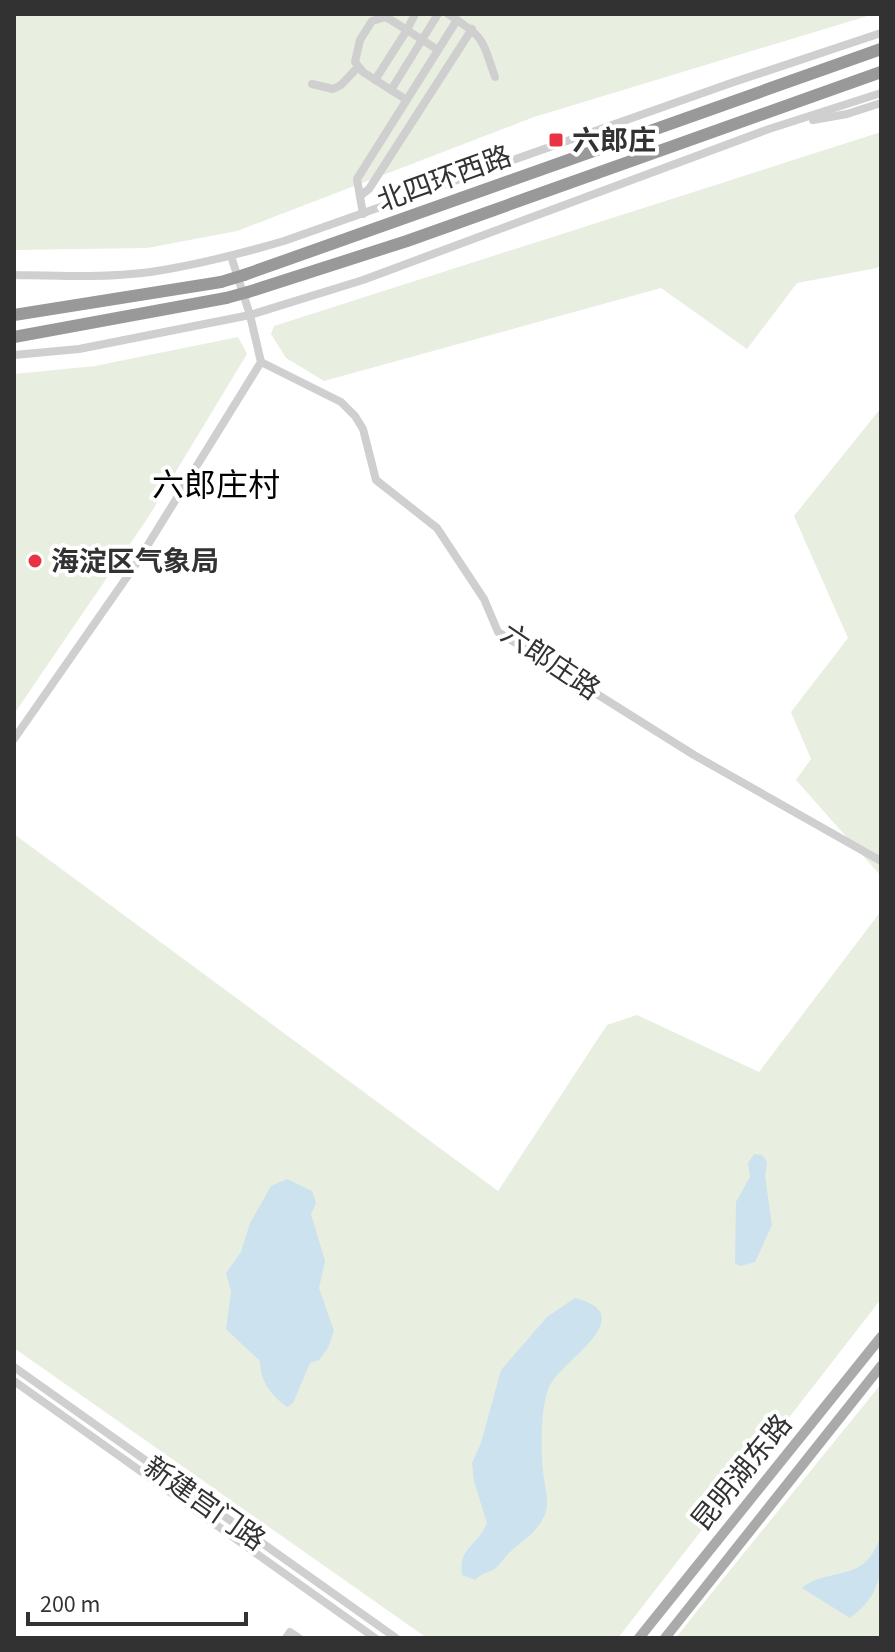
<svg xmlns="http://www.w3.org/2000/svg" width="895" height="1652" font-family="'Source Sans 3','Noto Sans SC',sans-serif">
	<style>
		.green { fill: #e8eee0 }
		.water { fill: #cce2ee }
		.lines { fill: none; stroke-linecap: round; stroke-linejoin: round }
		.minor { stroke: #cfcfcf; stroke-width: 8 }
		.major { stroke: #aaa; stroke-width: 10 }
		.highway { stroke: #999; stroke-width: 12 }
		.highway-bridge { stroke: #999; stroke-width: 12 }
		.poi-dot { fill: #e93344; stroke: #fff; stroke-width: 3 }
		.labels { text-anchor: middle; stroke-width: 8; stroke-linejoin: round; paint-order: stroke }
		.poi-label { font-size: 28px; font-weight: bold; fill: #323232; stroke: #fff; text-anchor: start }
		.street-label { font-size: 28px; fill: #323232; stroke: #fff }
		.quarter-label { font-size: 32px; fill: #000; stroke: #fff }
	</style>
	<rect width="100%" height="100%" fill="#fff"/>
	<g class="green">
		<path d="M14 14H874L534 117 237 231 147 248 14 250Z"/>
		<path d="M881 132V264L877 268 797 283 747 349 661 288 324 381 286 358 271 334 274 326Z"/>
		<path d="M238 337 247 354 149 516 14 714V374L95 366Z"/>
		<path d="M881 408V876L796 780 811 759 791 712 848 638 794 516Z"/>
		<path d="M14 834 498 1191 607 1025 637 1015 759 1072 881 911V1299L618 1638H427L14 1348Z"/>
		<path d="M881 1384V1638H676L697 1611Z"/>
	</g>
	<g class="water">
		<path d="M754 1154 762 1155 767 1162 765 1176 772 1225 755 1262 740 1266 735 1263 736 1202 750 1177 748 1163Z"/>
		<path d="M287 1179 312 1191 316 1203 311 1214 325 1261 319 1288 334 1331 328 1348 319 1360 310 1363 293 1403 287 1407C271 1395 260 1381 260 1361L226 1329 231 1292 226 1273 241 1252 250 1223 271 1186Z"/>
		<path d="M575 1298C642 1315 564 1359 550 1385 540 1404 541 1450 543 1471 544 1485 550 1500 545 1514 537 1534 522 1540 508 1554 504 1558 500 1564 496 1568 488 1573 481 1573 475 1580L462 1575C458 1547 478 1546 487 1523L474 1481 472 1463 481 1443 501 1370 547 1317Z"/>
		<path d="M881 1536C881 1573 883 1593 850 1618L802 1588C819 1573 846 1577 863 1564 872 1558 877 1545 881 1536Z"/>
	</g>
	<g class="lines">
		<g class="minor">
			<path d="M448 14C485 38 481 37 495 77"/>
			<path d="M375 80 407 30 438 50"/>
			<path d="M312 84 333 89 341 85 358 67"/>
			<path d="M391 90 438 14"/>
			<path d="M405 99 363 72 355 62 360 40 372 21 386 17 407 30 415 14"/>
			<path d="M813 120 847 114 881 103"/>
			<path d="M360 196 369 189 472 29"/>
			<path d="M363 214 357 179 457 20"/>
			<path d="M14 275C59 276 106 278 151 272 196 265 240 254 284 241L734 82 881 33"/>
			<path d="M14 355 79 349 250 315 363 280 769 129 881 93"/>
			<path d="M261 362 341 402 355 416 363 429 376 480 437 528 484 599 498 632 694 755 881 861"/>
			<path d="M14 739 136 564 261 362 250 315 231 256"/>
			<path d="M14 1367 396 1638"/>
			<path d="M14 1381 375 1638"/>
			<path d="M286 1638 290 1632 299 1638"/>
		</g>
		<g class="major">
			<path d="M639 1638 881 1337"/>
			<path d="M665 1638 881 1366"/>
		</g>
		<g class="highway">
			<path d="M244 275 881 49"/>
			<path d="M248 292 407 241 881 72"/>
			<path d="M14 315 221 282"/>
			<path d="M14 337 226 298"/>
		</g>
		<g class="highway-bridge">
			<path d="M221 282 244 275"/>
			<path d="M226 298 248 292"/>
		</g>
	</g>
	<g class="poi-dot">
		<rect x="548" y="132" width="16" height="16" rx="4"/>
		<circle cx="35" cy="561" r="8"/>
	</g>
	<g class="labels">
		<g class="poi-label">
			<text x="572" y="150">六郎庄</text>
			<text x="51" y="571">海淀区气象局</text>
		</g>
		<g class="street-label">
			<text transform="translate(444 178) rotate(-20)" y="10">北四环西路</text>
			<text transform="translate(551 661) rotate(34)" y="10">六郎庄路</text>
			<text transform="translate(741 1472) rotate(-51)" y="10">昆明湖东路</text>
			<text transform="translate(205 1503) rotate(35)" y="10">新建宫门路</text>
		</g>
		<g class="quarter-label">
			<text x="216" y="496">六郎庄村</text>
		</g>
	</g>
	<rect width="895" height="1652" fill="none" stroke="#323232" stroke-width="32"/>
	<path d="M28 1612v12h218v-12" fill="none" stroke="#323232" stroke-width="4"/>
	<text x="40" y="1612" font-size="24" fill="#323232" stroke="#ffffff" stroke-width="6" paint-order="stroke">200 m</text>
</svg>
